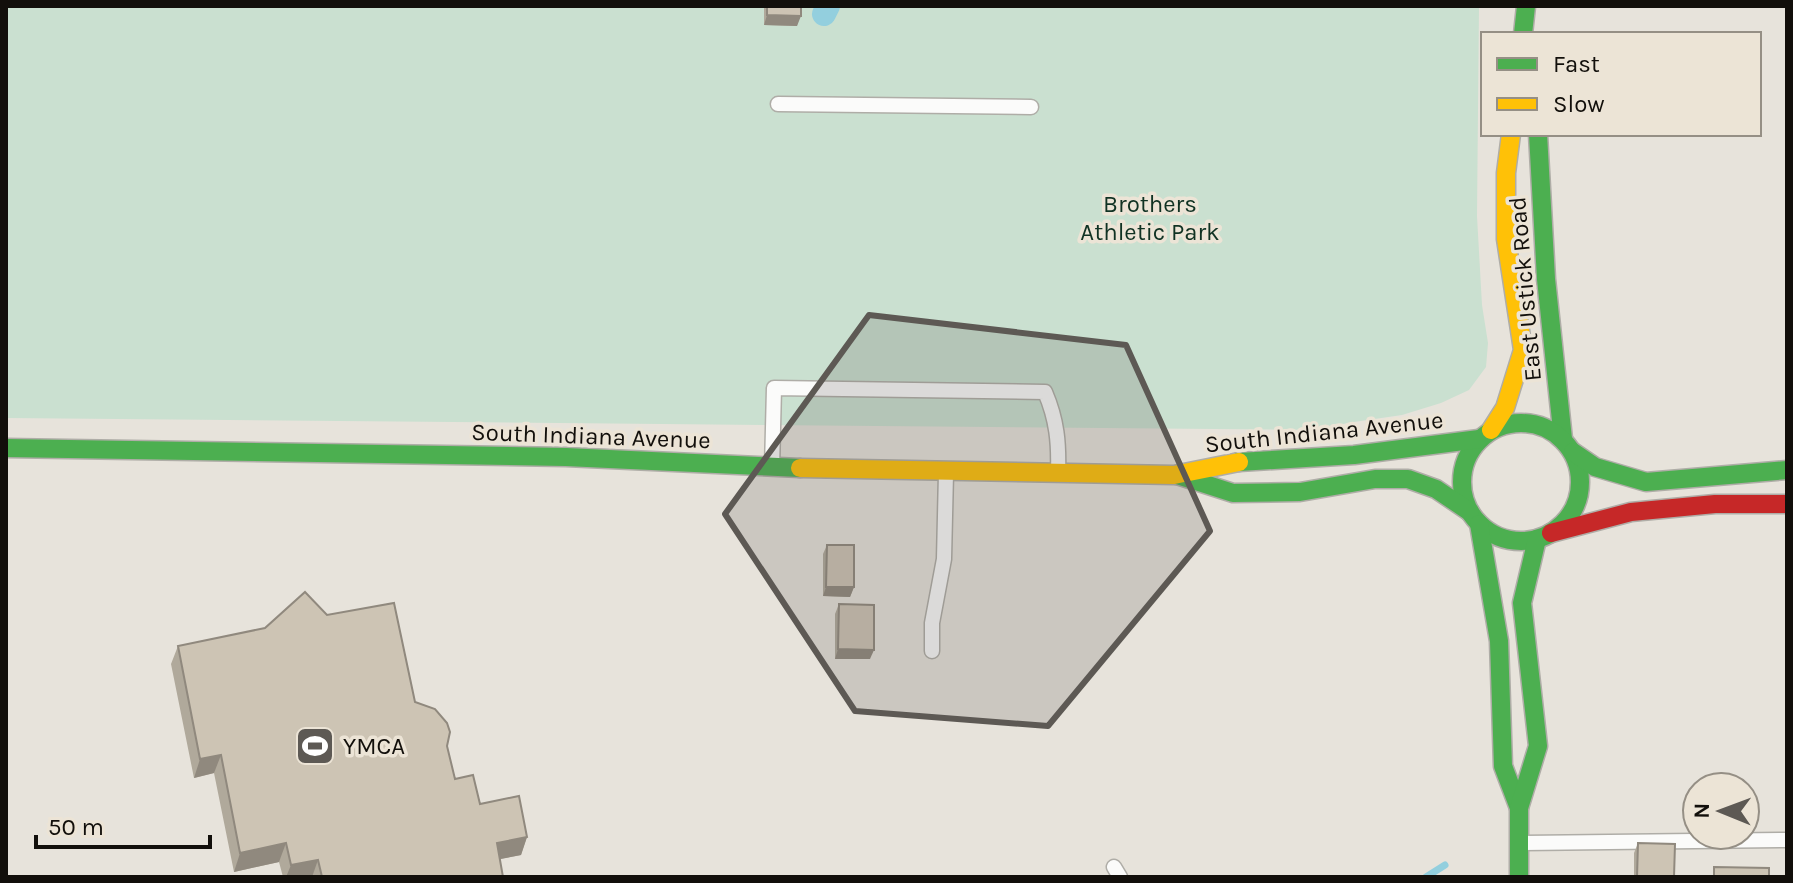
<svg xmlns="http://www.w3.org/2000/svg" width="1793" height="883" font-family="Karla,sans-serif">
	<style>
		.green { fill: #cae0d0 }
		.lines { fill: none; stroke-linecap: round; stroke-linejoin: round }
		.stream { stroke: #93cfde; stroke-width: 7 }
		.canal { stroke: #93cfde; stroke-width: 24 }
		.lane-casing { stroke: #afada7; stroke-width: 17 }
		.fast-casing { stroke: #afada7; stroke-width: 21 }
		.slow-casing { stroke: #afada7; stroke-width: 21 }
		.jam-casing { stroke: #afada7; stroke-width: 21 }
		.lane { stroke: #fbfbfa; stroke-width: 14 }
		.fast { stroke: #4caf50; stroke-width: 18 }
		.slow { stroke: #ffc107; stroke-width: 18 }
		.jam { stroke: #c62828; stroke-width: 18 }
		.wall { fill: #b0a99b }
		.shaded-wall { fill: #90897e }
		.building { fill: #cdc4b4; stroke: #90897e; stroke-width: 2 }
		.marked { fill: #5d5954; fill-opacity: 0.2; stroke: #5d5954; stroke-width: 6; stroke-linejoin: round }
		.labels { text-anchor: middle; stroke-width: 7; stroke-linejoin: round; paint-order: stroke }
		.park-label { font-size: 24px; fill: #103223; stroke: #ece4d6 }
		.street-label { font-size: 24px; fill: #120f0b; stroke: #ece4d6 }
		.poi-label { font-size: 24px; fill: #120f0b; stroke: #ece4d6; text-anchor: start }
	</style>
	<rect width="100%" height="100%" fill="#e7e3db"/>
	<path class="green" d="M6 6H1479L1477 216 1482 305 1488 343 1486 367 1469 390 1441 403 1402 415 1347 423 1323 430 6 418Z"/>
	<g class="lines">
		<path class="stream" d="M1426 877 1445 865"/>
		<path class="canal" d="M824 14 828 6"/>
		<g class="lane-casing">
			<g id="lane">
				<path d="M778 104 1031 107"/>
				<path d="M772 468 774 388 1045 392C1057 420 1059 443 1058 473"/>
				<path d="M932 651V623L944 559 946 473"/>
				<path d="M1520 843 1787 840"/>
				<path d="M1114 867 1120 877"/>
			</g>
		</g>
		<g class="fast-casing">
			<g id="fast">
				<path d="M1523 34 1526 6"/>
				<path d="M1538 134 1546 279 1563 439"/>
				<circle cx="1521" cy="482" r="59"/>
				<path d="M6 448 566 457 800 468"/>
				<path d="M1573 452 1595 467 1646 482 1787 470"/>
				<path d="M1239 462 1354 455 1479 439"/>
				<path d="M1177 475 1233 493 1300 492 1375 479H1408L1436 489 1470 512"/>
				<path d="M1479 524 1499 641 1503 766 1519 808"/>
				<path d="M1519 877V808L1538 746 1522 603 1537 539"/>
			</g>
		</g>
		<g class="slow-casing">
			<g id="slow">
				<path d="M1491 430 1505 408 1523 350 1506 239V173L1511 134"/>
				<path d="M800 468 1174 475 1239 462"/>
			</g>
		</g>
		<g class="jam-casing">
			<path id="jam" d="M1551 533 1631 512 1715 504H1787"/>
		</g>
		<use href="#lane" class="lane"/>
		<use href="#fast" class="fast"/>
		<use href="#slow" class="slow"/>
		<use href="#jam" class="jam"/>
	</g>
	<g class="wall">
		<path d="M764 6H801L797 26 764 25Z"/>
		<path d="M827 545 854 587 850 597 823 596V554Z"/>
		<path d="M839 604 870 659H835V614Z"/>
		<path d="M327 615 415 702 447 746 455 779 480 804 527 837 521 855 500 859 503 877H283L279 862 234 872 214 773 194 778 171 664 178 646Z"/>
		<path d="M1638 843 1674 877H1634V853Z"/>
	</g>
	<g class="shaded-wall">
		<path d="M767 15 801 16 797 26 764 25Z"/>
		<path d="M826 587H854L850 597 823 596Z"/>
		<path d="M838 649 874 650 870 659H835Z"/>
		<path d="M221 755 214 773 194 778 200 759Z"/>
		<path d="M527 837 521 855 490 861 497 843Z"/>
		<path d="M286 843 279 862 234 872 240 853Z"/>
		<path d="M318 860 312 877H286L291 865Z"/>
	</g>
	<g class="building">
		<path d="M767 6H801V16L767 15Z"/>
		<path d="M827 545H854V587H826Z"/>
		<path d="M305 592 327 615 394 603 415 702 435 709 447 723 450 732 447 746 455 779 473 775 480 804 519 796 527 837 497 843 503 877H322L318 860 291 865 286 843 240 853 221 755 200 759 178 646 265 628Z"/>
		<path d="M839 604 874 605V650L838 649Z"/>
		<path d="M1638 843 1675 844 1674 877H1637Z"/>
		<path d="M1714 867 1769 868V877H1714Z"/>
	</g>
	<path class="marked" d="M869 315 1126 345 1210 531 1048 726 855 711 725 514Z"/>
	<defs>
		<g id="stadium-square" transform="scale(2)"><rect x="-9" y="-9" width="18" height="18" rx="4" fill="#5d5954" stroke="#ece4d6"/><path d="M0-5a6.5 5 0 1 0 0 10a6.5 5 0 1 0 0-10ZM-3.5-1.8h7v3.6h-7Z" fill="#fff"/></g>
	</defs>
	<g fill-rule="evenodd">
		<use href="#stadium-square" x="315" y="746"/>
	</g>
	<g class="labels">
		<g class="park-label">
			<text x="1150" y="212">Brothers<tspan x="1150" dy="28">Athletic Park</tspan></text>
		</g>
		<g class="street-label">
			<text transform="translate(1525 289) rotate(-95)" y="8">East Ustick Road</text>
			<text transform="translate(1324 432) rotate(-6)" y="8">South Indiana Avenue</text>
			<text transform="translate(591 436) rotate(2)" y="8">South Indiana Avenue</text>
		</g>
		<g class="poi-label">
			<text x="343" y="754">YMCA</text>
		</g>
	</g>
	<rect width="1793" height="883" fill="none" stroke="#120f0b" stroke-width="16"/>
	<rect x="1481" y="32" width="280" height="104" fill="#ece4d6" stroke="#958f85" stroke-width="2"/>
	<rect x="1497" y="58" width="40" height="12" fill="#4caf50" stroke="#958f85" stroke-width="2"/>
	<text x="1553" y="72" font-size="24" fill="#120f0b">Fast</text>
	<rect x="1497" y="98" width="40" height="12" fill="#ffc107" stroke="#958f85" stroke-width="2"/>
	<text x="1553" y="112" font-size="24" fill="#120f0b">Slow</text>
	<g transform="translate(1721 811) rotate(271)"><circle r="38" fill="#ece4d6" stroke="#958f85" stroke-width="2"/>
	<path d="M0-6L14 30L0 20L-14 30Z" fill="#5d5954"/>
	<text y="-12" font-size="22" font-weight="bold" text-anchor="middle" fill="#120f0b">N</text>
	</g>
	<path d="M36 835v12h174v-12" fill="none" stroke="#120f0b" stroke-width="4"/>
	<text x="48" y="835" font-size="24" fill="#120f0b" stroke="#ece4d6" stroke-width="6" paint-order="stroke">50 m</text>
</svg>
